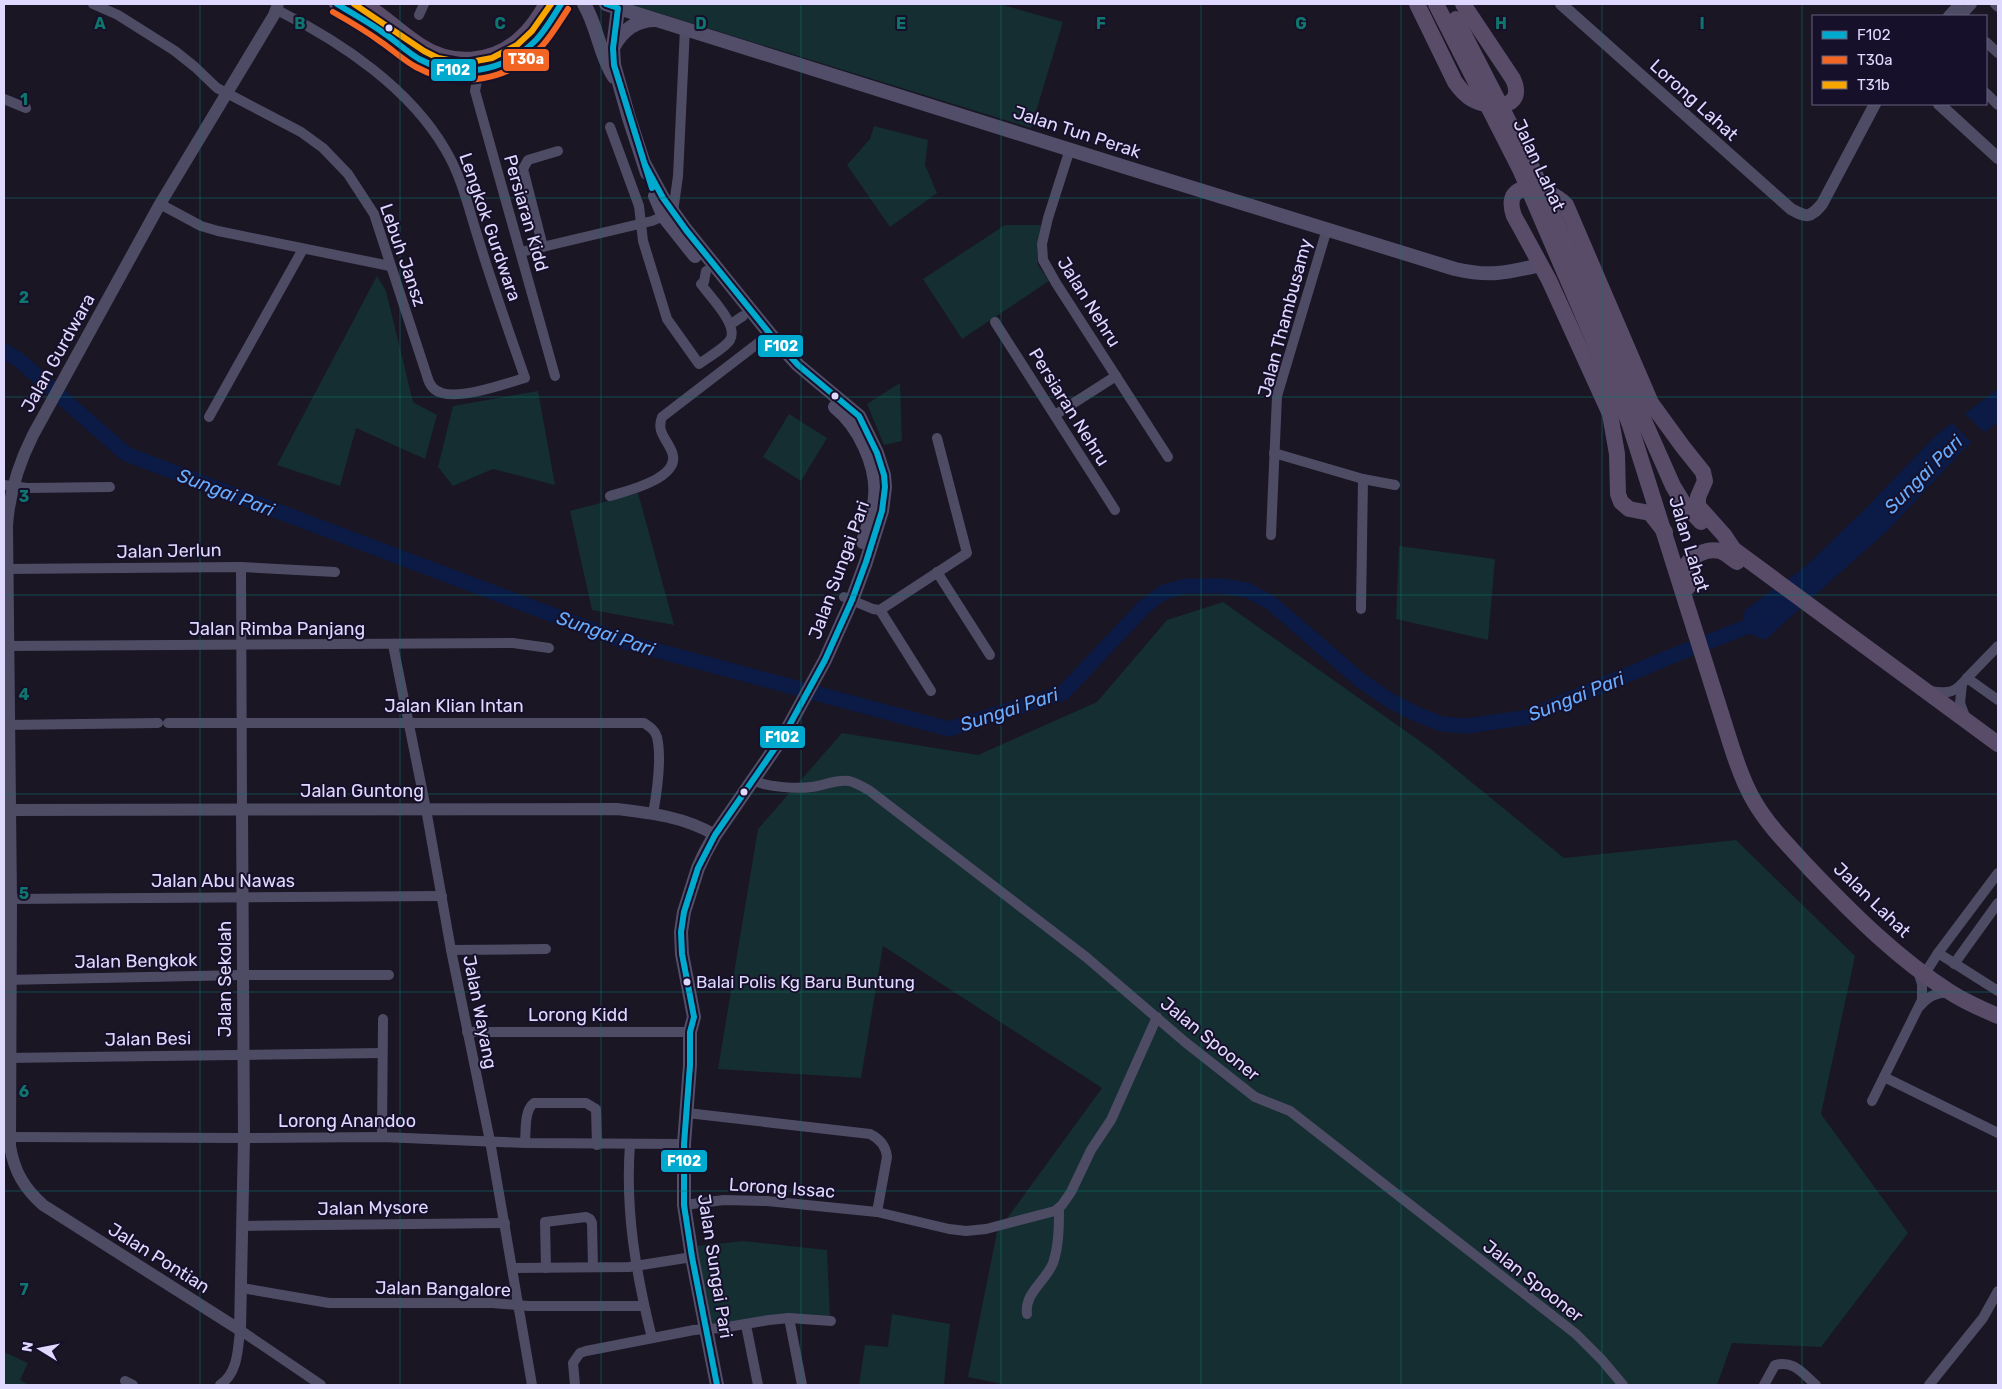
<svg xmlns="http://www.w3.org/2000/svg" width="2002" height="1389" font-family="Rubik,sans-serif">
	<style>
		.green { fill: #142e32 }
		.water { fill: #0b1b46 }
		.pier { fill: #1a1624 }
		.lines { fill: none; stroke-linecap: round; stroke-linejoin: round }
		.river { stroke: #0b1b46; stroke-width: 15 }
		.minor { stroke: #4e4b65; stroke-width: 10 }
		.tertiary { stroke: #4e4b65; stroke-width: 12 }
		.secondary { stroke: #524e6a; stroke-width: 14 }
		.primary { stroke: #584c69; stroke-width: 16 }
		.primary-bridge { stroke: #584c69; stroke-width: 16 }
		.bus-1-casing { stroke: #17102a; stroke-width: 10 }
		.bus-2-casing { stroke: #17102a; stroke-width: 10 }
		.bus-3-casing { stroke: #17102a; stroke-width: 10 }
		.bus-1 { stroke: #00a9ce; stroke-width: 6 }
		.bus-2 { stroke: #f26522; stroke-width: 6 }
		.bus-3 { stroke: #f7a600; stroke-width: 6 }
		.grid { fill: none; stroke: #0f766e; stroke-width: 1; stroke-opacity: 0.55 }
		.bus-dot { fill: #e0d9ff; stroke: #17102a; stroke-width: 2 }
		.labels { text-anchor: middle; stroke-width: 4; stroke-linejoin: round; paint-order: stroke }
		.bus-label { font-size: 17px; fill: #e0d9ff; stroke: #17102a; text-anchor: start }
		.street-label { font-size: 18px; fill: #e0d9ff; stroke: #17102a }
		.water-label { font-size: 19px; font-style: italic; fill: #67acff; stroke: #17102a }
		.grid-label { font-size: 16px; text-anchor: middle; font-weight: bold; fill: #0f766e; stroke: #17102a; stroke-width: 4; stroke-linejoin: round; paint-order: stroke }
		.line-badge { stroke: #17102a; stroke-width: 2 }
		.badge-label { font-size: 14px; text-anchor: middle; font-weight: bold; fill: #fff }
	</style>
	<rect width="100%" height="100%" fill="#1a1624"/>
	<g class="green">
		<path d="M630 4H999L1063 22 1031 128Z"/>
		<path d="M874 126 928 140 925 165 937 193 890 227 847 165 870 139Z"/>
		<path d="M1005 225H1041L1037 248 1038 265 1049 281 962 339 923 279Z"/>
		<path d="M377 276 386 291 413 402 437 415 425 459 356 428 340 486 277 465Z"/>
		<path d="M900 383 902 441 884 445 867 404Z"/>
		<path d="M538 391 555 485 493 469 453 486 438 467 453 406Z"/>
		<path d="M789 414 827 438 801 481 763 457Z"/>
		<path d="M638 493 674 625 592 610 570 511Z"/>
		<path d="M1399 546 1495 559 1488 640 1396 619Z"/>
		<path d="M1223 602 1431 749 1564 858 1736 840 1855 956 1821 1114 1908 1233 1821 1347 1732 1343 1717 1385H1002V1384L968 1377 997 1232 1102 1088 883 946 861 1078 718 1069 758 829 842 733 978 755 1097 702 1167 620Z"/>
		<path d="M743 1241 827 1250 830 1317 710 1325 696 1246Z"/>
		<path d="M892 1314 950 1324 944 1385H859L865 1345 888 1347Z"/>
		<path d="M4 1352 28 1363 20 1380 29 1385H4Z"/>
	</g>
	<path class="water" d="M1998 389V422L1967 446 1888 530 1765 640 1741 630 1745 610 1806 566 1869 505 1936 435Z"/>
	<path class="pier" d="M1963 412 1986 434 1973 444 1950 421Z"/>
	<g class="lines">
		<path class="river" d="M4 351 19 360 126 454 625 642 949 729 1063 693 1145 606 1164 592 1186 586H1223L1247 590 1271 603 1360 680 1389 700 1416 714 1442 724 1467 726 1528 717 1667 658 1759 622"/>
		<g class="minor">
			<path d="M93 4 118 15 175 51 195 67 217 88 301 132 323 148 348 174 374 214 427 376C429 384 434 391 442 393 463 399 504 384 525 378 509 332 493 287 479 241 469 210 462 177 445 149 410 89 343 43 281 12"/>
			<path d="M1995 4 1998 7"/>
			<path d="M419 15 424 4"/>
			<path d="M1948 16 1959 4"/>
			<path d="M1961 16 1972 4"/>
			<path d="M1986 42 1998 53"/>
			<path d="M488 71 477 80 475 91 555 376"/>
			<path d="M1986 93 1998 105"/>
			<path d="M4 99 26 108"/>
			<path d="M610 127 639 206 643 241 667 319 699 364C707 358 725 348 730 340 739 325 710 297 701 284L704 282 706 271"/>
			<path d="M1070 149 1048 218 1042 244 1043 260 1056 283 1168 457"/>
			<path d="M160 204 201 226 218 231 390 266"/>
			<path d="M543 247 523 169 528 160 558 151"/>
			<path d="M521 252 652 221 673 212 678 176 685 28"/>
			<path d="M995 322 1115 510"/>
			<path d="M731 324 743 316"/>
			<path d="M1055 415 1116 376"/>
			<path d="M209 417 303 249"/>
			<path d="M1274 453 1363 479 1395 485"/>
			<path d="M4 485 27 488 110 487"/>
			<path d="M610 496C627 491 682 478 672 452 667 439 656 432 662 417L770 334"/>
			<path d="M1271 535 1277 396 1327 229"/>
			<path d="M241 567 242 809"/>
			<path d="M4 569 241 567 335 572"/>
			<path d="M937 572 990 655"/>
			<path d="M844 597 873 609 880 610 967 553 937 438"/>
			<path d="M1361 609 1363 479"/>
			<path d="M880 610 931 691"/>
			<path d="M393 645 426 809 451 950 490 1141 532 1385"/>
			<path d="M4 646 513 643 549 648"/>
			<path d="M1998 646 1967 678 1998 700"/>
			<path d="M1962 684 1960 703 1966 719"/>
			<path d="M1930 691C1949 694 1955 693 1967 678"/>
			<path d="M168 723H644C650 727 655 730 657 737 662 759 657 792 653 814"/>
			<path d="M4 725 158 723"/>
			<path d="M753 780C765 787 797 789 811 787 824 786 835 779 849 781 857 783 863 787 870 791L1086 957 1185 1042 1255 1097 1290 1111 1576 1334 1602 1360 1623 1385"/>
			<path d="M4 899 442 896"/>
			<path d="M451 950 546 949"/>
			<path d="M1938 953 1998 991"/>
			<path d="M1954 964 1998 903"/>
			<path d="M1924 975 1938 953 1998 873"/>
			<path d="M4 980 243 975H389"/>
			<path d="M1920 1006C1929 995 1938 992 1951 993"/>
			<path d="M467 1032H690"/>
			<path d="M4 1058 382 1053"/>
			<path d="M1884 1077 1998 1133"/>
			<path d="M1872 1101 1922 1000V984L1918 971"/>
			<path d="M687 1113 870 1134C880 1139 886 1146 887 1157L877 1212"/>
			<path d="M10 1137 244 1138 382 1137 525 1143 684 1144"/>
			<path d="M382 1137 383 1019"/>
			<path d="M525 1143C526 1131 524 1110 534 1103H586L596 1109 597 1145"/>
			<path d="M630 1144C625 1211 636 1274 652 1338"/>
			<path d="M684 1205 724 1200 767 1201 877 1212 949 1229 966 1231 986 1229 1055 1211 1062 1205 1071 1192 1091 1150 1111 1120 1157 1017"/>
			<path d="M242 1226 505 1223"/>
			<path d="M513 1268 629 1267 692 1257"/>
			<path d="M546 1268 545 1222 586 1217 590 1219 592 1223 593 1267"/>
			<path d="M242 1288 329 1303H492L528 1306H644"/>
			<path d="M1027 1314C1024 1293 1046 1281 1053 1263 1059 1246 1059 1225 1059 1208"/>
			<path d="M789 1318 802 1385"/>
			<path d="M746 1325 758 1385"/>
			<path d="M125 1381 133 1385"/>
			<path d="M220 1385C238 1373 238 1349 240 1330L321 1385"/>
			<path d="M575 1385 573 1363 580 1353 586 1351 694 1330 721 1328 769 1320 789 1318 831 1321"/>
			<path d="M1764 1385 1775 1365C1794 1360 1802 1373 1816 1385"/>
			<path d="M1929 1385 1983 1318 1998 1291"/>
		</g>
		<g class="tertiary">
			<path d="M1561 4 1791 209C1807 218 1810 218 1822 204L1875 104"/>
			<path d="M1939 104 1998 158"/>
			<path d="M4 810 617 809C651 813 685 817 715 835"/>
			<path d="M240 1330 43 1205C24 1188 14 1171 10 1146L11 899 7 526C9 493 18 465 33 435L160 204 274 15 278 4"/>
			<path d="M240 1330 244 1138 242 809"/>
		</g>
		<g class="secondary">
			<path d="M584 4C598 27 599 54 614 77"/>
			<path d="M606 4 1125 167 1455 269C1490 277 1506 273 1540 265"/>
			<path d="M618 8 613 48 614 65 629 118 647 173"/>
			<path d="M614 46C623 30 636 20 655 20"/>
			<path d="M645 165 663 198 686 230 770 334 798 365 859 416 877 453 884 475 885 487 882 511 866 562 852 600 825 660 784 735 715 835 705 853 698 868 684 912 681 932 682 954 694 1017 690 1032V1065L684 1144V1205L692 1257 717 1385"/>
			<path d="M655 196 664 217 695 256"/>
			<path d="M835 407C859 426 878 466 875 497 874 512 867 528 863 542"/>
		</g>
		<g class="primary">
			<path d="M337 4C356 15 374 26 392 39 401 45 410 53 420 59 458 81 504 73 535 41 545 30 553 16 561 4"/>
			<path d="M363 4C384 16 401 34 422 47 452 66 492 64 519 40 531 30 539 17 547 4"/>
			<path d="M1417 4 1455 82C1460 89 1465 95 1472 99 1490 109 1527 110 1513 79L1463 4"/>
			<path d="M1642 416 1673 486 1684 504 1701 522"/>
			<path d="M1629 422 1731 745C1737 764 1744 784 1754 801 1769 827 1790 847 1810 869 1853 914 1898 959 1950 992 1965 1002 1982 1009 1998 1016"/>
			<path d="M1665 532 1650 513 1629 509 1621 502 1618 494 1617 454 1610 414 1549 280 1514 216C1500 176 1550 187 1566 205L1651 403 1683 447 1703 472 1705 481 1698 497V506L1724 535 1736 553"/>
			<path d="M1729 546 1998 744"/>
			<path d="M1688 587C1687 580 1684 573 1686 567 1690 555 1708 548 1720 551 1726 553 1732 559 1737 562"/>
		</g>
		<g class="primary-bridge">
			<path d="M1436 4 1520 169 1629 422"/>
			<path d="M1456 19 1530 163 1642 416"/>
		</g>
		<g class="bus-1-casing">
			<g id="bus-1">
				<path d="M337 4C353 14 370 23 385 34 397 42 407 52 419 59 458 80 504 72 535 41 545 31 553 17 561 4"/>
				<path d="M606 4 618 8 613 48 614 65 652 188"/>
				<path d="M645 165 663 198 686 230 770 334 798 365 859 416 877 453 884 475 885 487 882 511 866 562 852 600 825 660 784 735 715 835 698 868 684 912 681 932 682 954 694 1017 690 1032V1065L684 1144V1205L692 1257 717 1385"/>
			</g>
		</g>
		<g class="bus-2-casing">
			<path id="bus-2" d="M333 12C349 21 366 31 381 42 393 50 403 60 416 67 458 90 509 81 542 46 552 35 560 21 568 9"/>
		</g>
		<g class="bus-3-casing">
			<path id="bus-3" d="M354 4 424 51 438 58 465 63 492 58 517 45 532 31 551 4"/>
		</g>
		<use href="#bus-1" class="bus-1"/>
		<use href="#bus-2" class="bus-2"/>
		<use href="#bus-3" class="bus-3"/>
	</g>
	<path class="grid" d="M200 4V1385M400 4V1385M601 4V1385M801 4V1385M1001 4V1385M1201 4V1385M1401 4V1385M1602 4V1385M1802 4V1385M4 198H1998M4 397H1998M4 595H1998M4 794H1998M4 992H1998M4 1191H1998"/>
	<g class="bus-dot">
		<circle cx="389" cy="28" r="4.5"/>
		<circle cx="835" cy="396" r="4.5"/>
		<circle cx="744" cy="792" r="4.5"/>
		<circle cx="687" cy="982" r="4.5"/>
	</g>
	<g class="labels">
		<g class="bus-label">
			<text x="696" y="988">Balai Polis Kg Baru Buntung</text>
		</g>
		<g class="street-label">
			<text transform="translate(1694 100) rotate(42)" y="6">Lorong Lahat</text>
			<text transform="translate(1077 132) rotate(18)" y="6">Jalan Tun Perak</text>
			<text transform="translate(1539 165) rotate(65)" y="6">Jalan Lahat</text>
			<text transform="translate(526 213) rotate(74)" y="6">Persiaran Kidd</text>
			<text transform="translate(490 227) rotate(71)" y="6">Lengkok Gurdwara</text>
			<text transform="translate(403 255) rotate(71)" y="6">Lebuh Jansz</text>
			<text transform="translate(1089 302) rotate(58)" y="6">Jalan Nehru</text>
			<text transform="translate(1285 318) rotate(-75)" y="6">Jalan Thambusamy</text>
			<text transform="translate(58 353) rotate(-61)" y="6">Jalan Gurdwara</text>
			<text transform="translate(1069 407) rotate(58)" y="6">Persiaran Nehru</text>
			<text transform="translate(1689 544) rotate(73)" y="6">Jalan Lahat</text>
			<text transform="translate(169 551) rotate(-1)" y="6">Jalan Jerlun</text>
			<text transform="translate(839 570) rotate(-70)" y="6">Jalan Sungai Pari</text>
			<text x="277" y="635">Jalan Rimba Panjang</text>
			<text x="454" y="712">Jalan Klian Intan</text>
			<text x="362" y="797">Jalan Guntong</text>
			<text x="223" y="887">Jalan Abu Nawas</text>
			<text transform="translate(1872 900) rotate(44)" y="6">Jalan Lahat</text>
			<text transform="translate(136 961) rotate(-1)" y="6">Jalan Bengkok</text>
			<text transform="translate(225 979) rotate(-90)" y="6">Jalan Sekolah</text>
			<text transform="translate(480 1012) rotate(79)" y="6">Jalan Wayang</text>
			<text x="578" y="1021">Lorong Kidd</text>
			<text transform="translate(148 1039) rotate(-1)" y="6">Jalan Besi</text>
			<text transform="translate(1210 1039) rotate(39)" y="6">Jalan Spooner</text>
			<text x="347" y="1127">Lorong Anandoo</text>
			<text transform="translate(782 1188) rotate(4)" y="6">Lorong Issac</text>
			<text transform="translate(373 1208) rotate(-1)" y="6">Jalan Mysore</text>
			<text transform="translate(159 1258) rotate(32)" y="6">Jalan Pontian</text>
			<text transform="translate(715 1266) rotate(81)" y="6">Jalan Sungai Pari</text>
			<text transform="translate(1533 1281) rotate(38)" y="6">Jalan Spooner</text>
			<text transform="translate(443 1289) rotate(1)" y="6">Jalan Bangalore</text>
		</g>
		<g class="water-label">
			<text transform="translate(1923 474) rotate(-45)" y="7">Sungai Pari</text>
			<text transform="translate(226 492) rotate(21)" y="7">Sungai Pari</text>
			<text transform="translate(606 633) rotate(19)" y="7">Sungai Pari</text>
			<text transform="translate(1576 696) rotate(-22)" y="7">Sungai Pari</text>
			<text transform="translate(1009 709) rotate(-18)" y="7">Sungai Pari</text>
		</g>
	</g>
	<g class="grid-label">
		<text x="100" y="29">A</text>
		<text x="300" y="29">B</text>
		<text x="500" y="29">C</text>
		<text x="701" y="29">D</text>
		<text x="901" y="29">E</text>
		<text x="1101" y="29">F</text>
		<text x="1301" y="29">G</text>
		<text x="1501" y="29">H</text>
		<text x="1702" y="29">I</text>
		<text x="24" y="105">1</text>
		<text x="24" y="303">2</text>
		<text x="24" y="502">3</text>
		<text x="24" y="700">4</text>
		<text x="24" y="899">5</text>
		<text x="24" y="1097">6</text>
		<text x="24" y="1295">7</text>
	</g>
	<g class="line-badge">
		<rect x="502" y="48" width="48" height="24" rx="5" fill="#f26522"/>
		<rect x="430" y="58" width="47" height="24" rx="5" fill="#00a9ce"/>
		<rect x="757" y="334" width="47" height="24" rx="5" fill="#00a9ce"/>
		<rect x="759" y="725" width="47" height="24" rx="5" fill="#00a9ce"/>
		<rect x="660" y="1149" width="48" height="24" rx="5" fill="#00a9ce"/>
	</g>
	<g class="badge-label">
		<text x="526" y="64">T30a</text>
		<text x="453" y="75">F102</text>
		<text x="781" y="351">F102</text>
		<text x="782" y="742">F102</text>
		<text x="684" y="1166">F102</text>
	</g>
	<rect width="2002" height="1389" fill="none" stroke="#e0d9ff" stroke-width="10"/>
	<rect x="1812" y="15" width="175" height="90" fill="#17102a" stroke="#67607f"/>
	<rect x="1822" y="31" width="25" height="8" fill="#00a9ce" stroke="#67607f"/>
	<text x="1857" y="40" font-size="15" fill="#e0d9ff">F102</text>
	<rect x="1822" y="56" width="25" height="8" fill="#f26522" stroke="#67607f"/>
	<text x="1857" y="65" font-size="15" fill="#e0d9ff">T30a</text>
	<rect x="1822" y="81" width="25" height="8" fill="#f7a600" stroke="#67607f"/>
	<text x="1857" y="90" font-size="15" fill="#e0d9ff">T31b</text>
	<g transform="translate(40 1349) rotate(280)" stroke="#17102a" stroke-width="4" paint-order="stroke">
	<path d="M0-4L9 19L0 12L-9 19Z" fill="#e0d9ff"/>
	<text y="-8" font-size="14" font-weight="bold" text-anchor="middle" fill="#e0d9ff">N</text>
	</g>
</svg>
